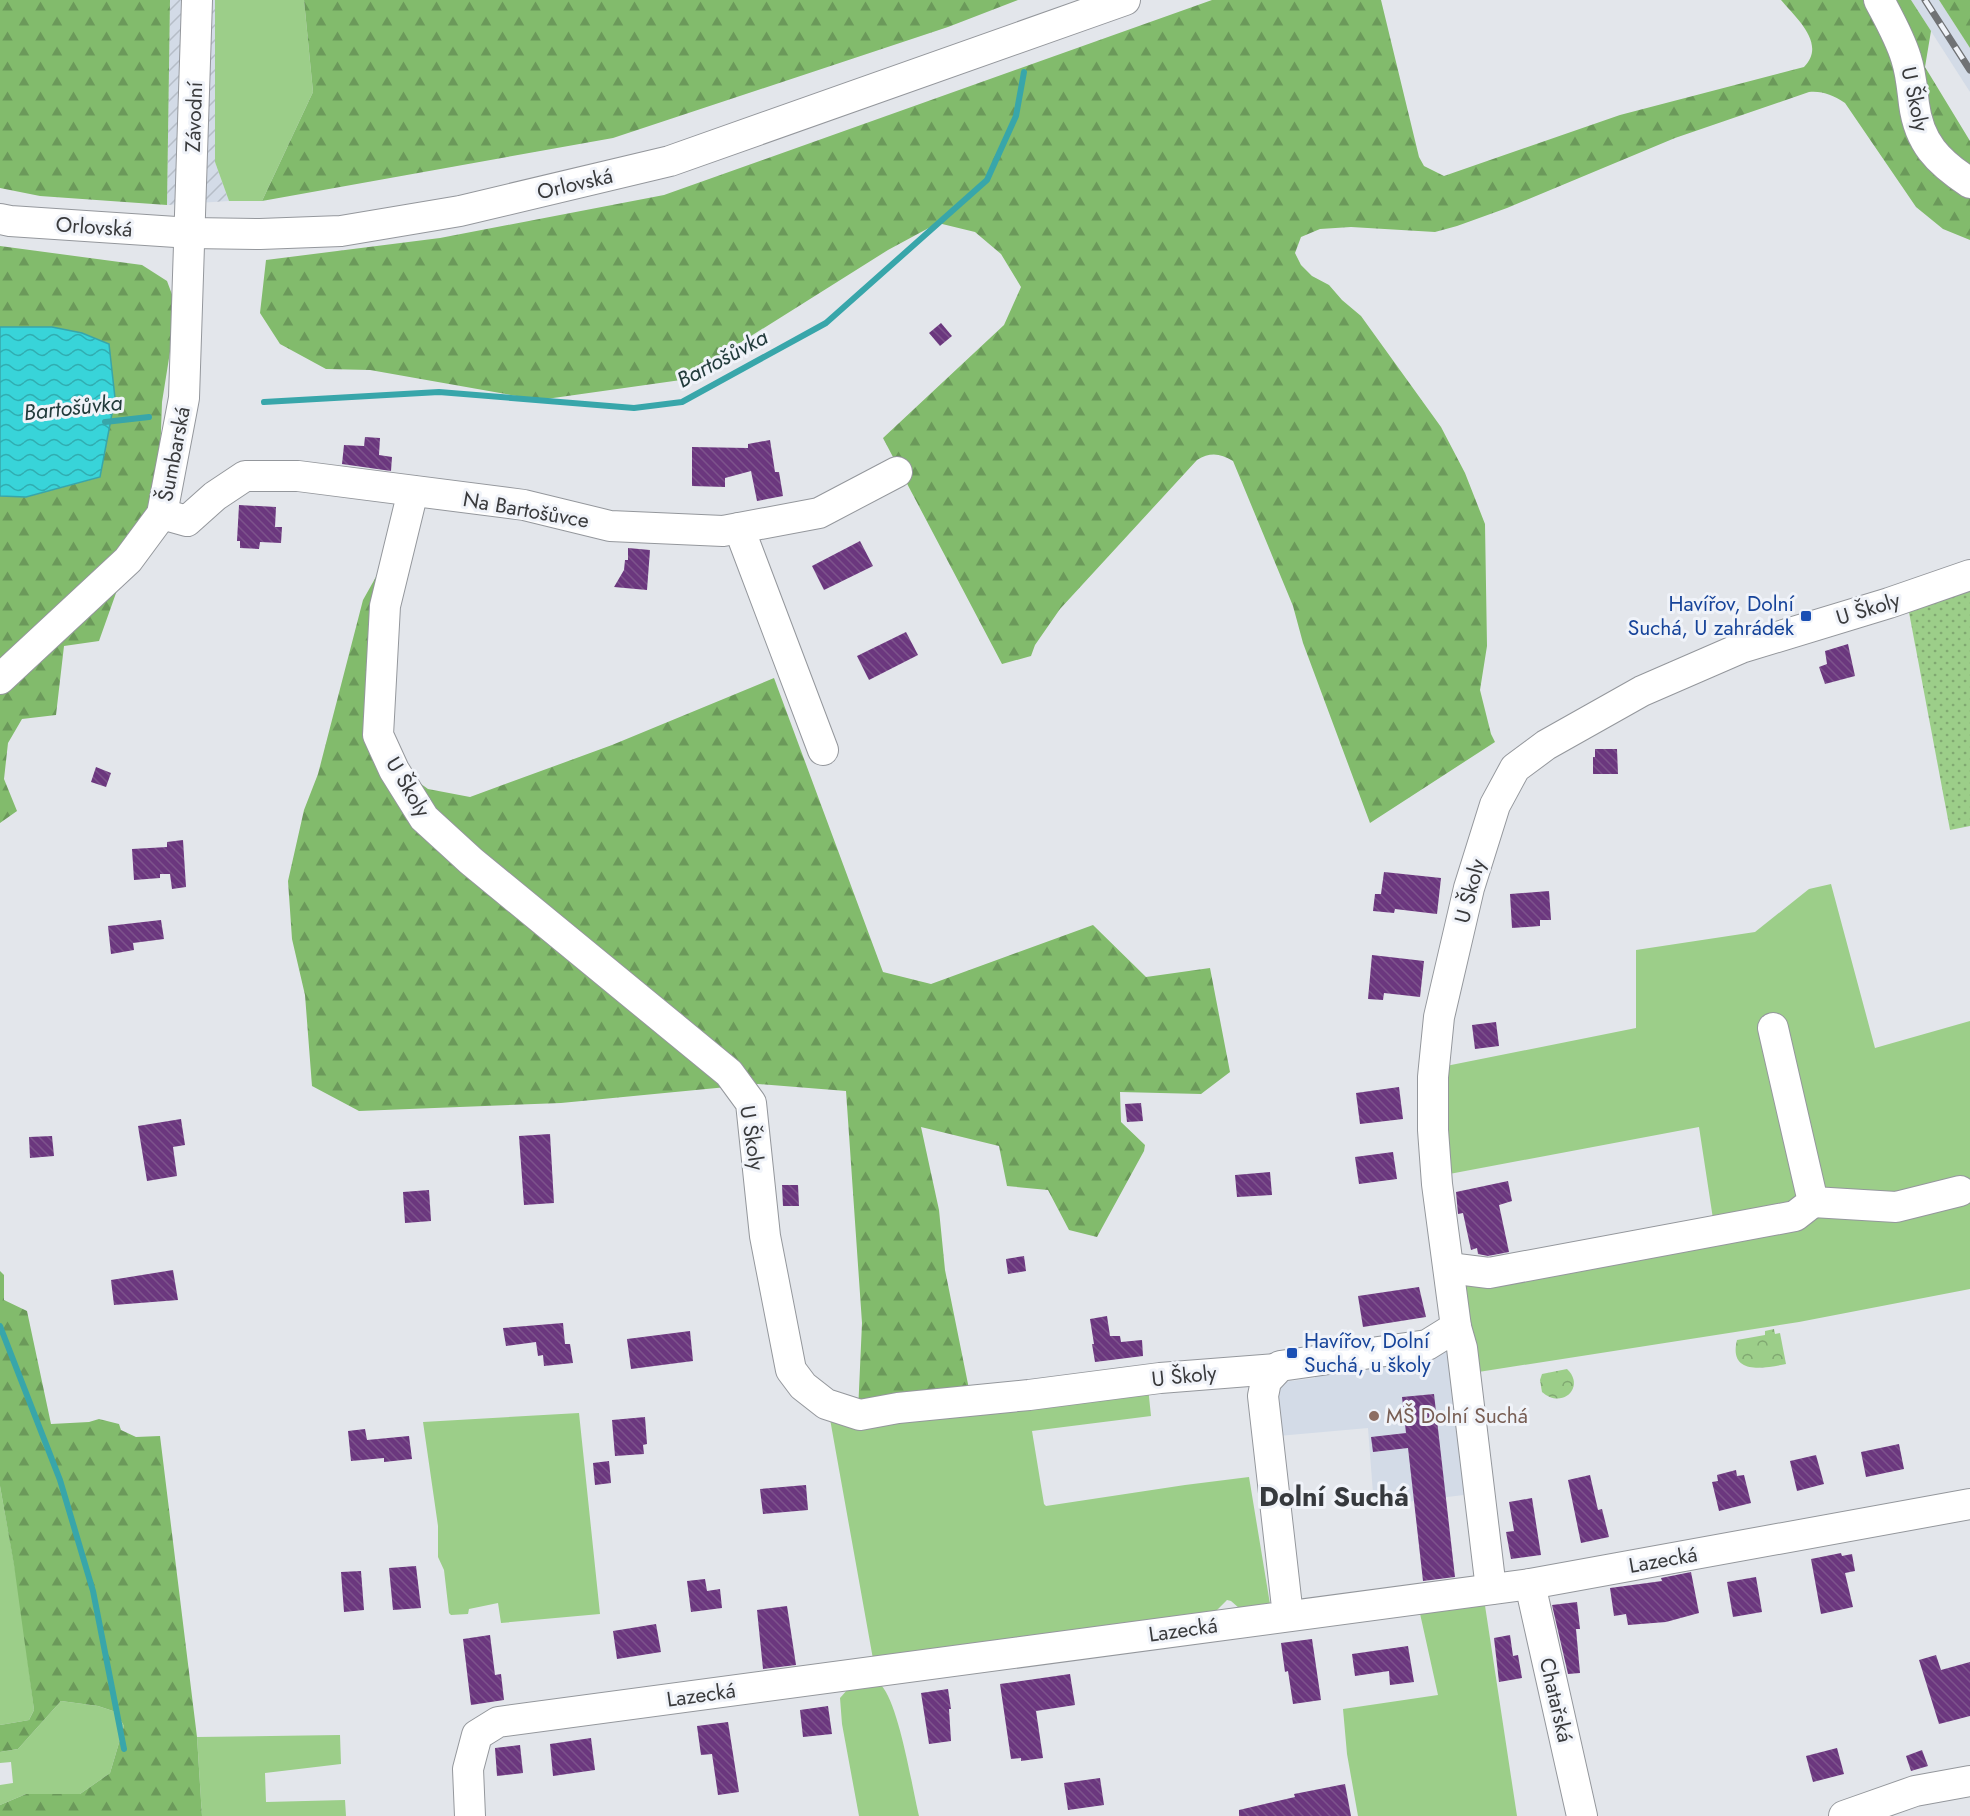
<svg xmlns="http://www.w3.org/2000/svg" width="1970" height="1816" font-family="Jost,sans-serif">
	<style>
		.built { fill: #d3dbe7 }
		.industrial { fill: url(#industrial-furrows) }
		.grass { fill: #9cce89 }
		.forest { fill: url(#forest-firs) }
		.park { fill: url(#park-crowns) }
		.garden { fill: url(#garden-dots) }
		.water { fill: url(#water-waves); stroke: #38a6aa; stroke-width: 1.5 }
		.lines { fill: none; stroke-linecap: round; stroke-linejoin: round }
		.stream { stroke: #38a6aa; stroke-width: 6 }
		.building { fill: url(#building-back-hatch) }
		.minor-casing { stroke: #94979c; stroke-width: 32 }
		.minor { stroke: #fff; stroke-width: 30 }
		.rail-casing { stroke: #707275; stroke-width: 7 }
		.rail { stroke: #f0f3f9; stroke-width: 4.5; stroke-dasharray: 14; stroke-linecap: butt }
		.transit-dot { fill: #1a4fb4; stroke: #f0f3f9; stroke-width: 2 }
		.education-dot { fill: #8d6e63; stroke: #f0f3f9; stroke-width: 2 }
		.labels { text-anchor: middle; stroke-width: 6; stroke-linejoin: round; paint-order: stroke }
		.street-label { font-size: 21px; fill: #393a3c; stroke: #f0f3f9 }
		.transit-label { font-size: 21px; fill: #164399; stroke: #f0f3f9; text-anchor: end }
		.education-label { font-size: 21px; fill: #785e54; stroke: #f0f3f9; text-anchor: start }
		.water-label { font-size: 22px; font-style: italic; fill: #223b3b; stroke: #f0f3f9 }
		.district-label { font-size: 27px; font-weight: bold; fill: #36393d; stroke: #f0f3f9 }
	</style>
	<defs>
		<pattern id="industrial-furrows" width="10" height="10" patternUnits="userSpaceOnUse" patternTransform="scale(1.5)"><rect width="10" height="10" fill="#d3dbe7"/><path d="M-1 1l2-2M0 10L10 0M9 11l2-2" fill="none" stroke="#b6bdc7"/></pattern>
		<pattern id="forest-firs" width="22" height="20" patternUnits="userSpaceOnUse" patternTransform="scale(1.5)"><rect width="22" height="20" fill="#82bb6c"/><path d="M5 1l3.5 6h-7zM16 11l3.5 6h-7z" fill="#6b995a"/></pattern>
		<pattern id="park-crowns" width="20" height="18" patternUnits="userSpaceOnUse" patternTransform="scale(1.5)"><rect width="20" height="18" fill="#9cce89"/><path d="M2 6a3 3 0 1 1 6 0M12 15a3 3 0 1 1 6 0" fill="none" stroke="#80a871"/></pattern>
		<pattern id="garden-dots" width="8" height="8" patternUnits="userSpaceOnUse" patternTransform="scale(1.5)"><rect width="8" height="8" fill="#9cce89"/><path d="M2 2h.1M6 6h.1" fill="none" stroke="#80a871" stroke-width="1.8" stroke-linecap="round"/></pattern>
		<pattern id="water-waves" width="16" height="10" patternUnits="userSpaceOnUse" patternTransform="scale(1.5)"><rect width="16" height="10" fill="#38d4d9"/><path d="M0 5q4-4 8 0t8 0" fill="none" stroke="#30adb1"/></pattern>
		<pattern id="building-back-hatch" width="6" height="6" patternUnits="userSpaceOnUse" patternTransform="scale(1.5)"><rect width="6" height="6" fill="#6b377e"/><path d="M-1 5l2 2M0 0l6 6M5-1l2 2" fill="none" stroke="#7d538c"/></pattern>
	</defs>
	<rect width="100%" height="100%" fill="#e3e6eb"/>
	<g class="built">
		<path d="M1911 0H1939L1970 48V92Z"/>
		<path d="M1462 1348 1480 1493 1374 1506 1368 1428 1278 1436 1275 1383 1315 1378V1374L1340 1365Z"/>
	</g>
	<path class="industrial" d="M170 0H215V162L229 201 167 205Z"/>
	<g class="grass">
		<path d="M215 0H304L313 92 262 201H229L215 162Z"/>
		<path d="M1831 884 1875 1048 1970 1021V1289L1799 1322 1472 1373 1458 1284 1717 1245 1699 1127 1444 1175 1446 1066 1636 1028V950L1755 932 1809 889Z"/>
		<path d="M1148 1387 1151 1416 1032 1431 1044 1504 1046 1506 1185 1485 1249 1477 1270 1604 1239 1608 1231 1601 1227 1600 1216 1611 873 1659 830 1419C862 1433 869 1429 900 1416Z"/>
		<path d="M579 1413 600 1614 501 1623 498 1603 469 1609 468 1614 451 1615 449 1613 444 1570 438 1557V1526L423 1422Z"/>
		<path d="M0 1486 19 1591 34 1710 29 1720 0 1725Z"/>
		<path d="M1484 1599 1517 1816H1358L1347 1754 1343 1709 1438 1695 1419 1609Z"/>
		<path d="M881 1685C899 1704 912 1787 919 1816H859L842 1724 840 1698 848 1689Z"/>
		<path d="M61 1701 98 1706 116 1712 124 1726 110 1773 80 1794H26L0 1805V1785L13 1783 11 1762 0 1763V1752L18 1749Z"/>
		<path d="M340 1735 341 1764 265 1773 266 1802 345 1800 346 1816H202L197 1737Z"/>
	</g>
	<g class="forest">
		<path d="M0 0H170L167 205 40 196 0 188Z"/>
		<path d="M304 0H1018L948 27 613 138 262 201 313 92Z"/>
		<path d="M1212 0H1381L1419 157 1424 166 1444 176 1620 115 1804 67C1827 44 1796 18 1781 0H1911L1931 31 1925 67 1970 141V240L1943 229 1916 207 1845 103C1832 95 1824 91 1809 92L1675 138 1507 208 1457 226 1435 232 1351 227 1320 229 1301 237 1295 253 1301 265 1312 276 1329 285 1342 300 1361 316 1441 427 1465 473 1485 524 1487 646 1480 690 1491 734 1495 742 1370 823 1303 643 1293 606 1233 461C1220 453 1210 452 1197 460L1060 609 1035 645 1031 656 1002 664 883 438 1004 325 1021 287 1001 254 975 232 938 223 888 250 681 380 539 400 370 370 326 369 280 344 260 313 266 260 440 238 664 195Z"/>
		<path d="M1939 0H1970V48Z"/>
		<path d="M0 246 142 265 167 281 177 308 162 402 159 488 117 559 0 664V496L26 497 100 477 115 398 10 327H0Z"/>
		<path d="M386 559 376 672 403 771 428 789 470 797 612 745 774 678 883 972 931 984 1093 925 1146 977 1210 968 1230 1072 1201 1094 1120 1092 1121 1122 1145 1145 1144 1151 1097 1237 1069 1230 1048 1190 1007 1186 999 1146 921 1127 939 1210 945 1270 970 1394 858 1412 862 1323 846 1091 758 1084 561 1103 359 1111 312 1086 305 995 292 939 288 881 304 810 318 774 363 600Z"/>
		<path d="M121 579 99 641 64 646 56 715 22 719 8 743 4 779 17 811 0 823V688Z"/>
		<path d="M0 1271 4 1275V1300L27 1311 51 1424 89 1422 99 1419 119 1424 121 1430 136 1437 160 1436 197 1737 202 1816H0V1805L26 1794H80L110 1773 124 1726 116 1712 98 1706 61 1701 18 1749 0 1752V1725L29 1720 34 1710 14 1565 0 1486Z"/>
	</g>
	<g class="park">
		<path d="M1774 1329 1775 1334 1780 1333 1786 1364C1765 1368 1728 1376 1737 1340L1765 1335V1331Z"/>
		<path d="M1567 1369C1586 1387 1562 1410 1542 1392L1540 1380 1542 1374Z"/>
	</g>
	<path class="garden" d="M1970 586V826L1950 830 1908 607Z"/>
	<path class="water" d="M0 327H52L82 333 109 344 115 398 100 477 26 497 0 496Z"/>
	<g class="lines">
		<g class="stream">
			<path d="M264 402 439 392 634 408 682 402 826 323 987 180 1016 116 1024 72"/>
			<path d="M105 422 149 417"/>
			<path d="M0 1326 60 1480 93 1591 124 1749"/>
		</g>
	</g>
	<g class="building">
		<path d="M941 323 952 336 940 346 929 333Z"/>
		<path d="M365 437 380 438 379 455 392 457 391 471 342 464 344 445 364 446Z"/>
		<path d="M770 440 775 472H779L783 496 757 501 751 471 725 478V487L692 486V447L748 448V444Z"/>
		<path d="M239 505 276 507 275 527H282L281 543 260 542 259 549 240 548V541H237Z"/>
		<path d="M860 541 873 566 824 590 812 566Z"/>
		<path d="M628 548 650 550 647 590 614 587 624 570 625 560H628Z"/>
		<path d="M906 632 918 655 869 680 857 656Z"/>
		<path d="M1848 644 1855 676 1825 684 1819 667 1827 664 1825 651Z"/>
		<path d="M1595 749H1617L1618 774H1593V757H1595Z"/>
		<path d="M96 767 111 773 106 787 91 782Z"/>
		<path d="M183 840 186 887 172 889 170 874H160V878L134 880 132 849 167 847V842Z"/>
		<path d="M1384 872 1441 878 1437 914 1395 909 1394 913 1373 911 1375 894H1381Z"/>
		<path d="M1549 891 1551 920H1540V926L1512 928 1510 894Z"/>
		<path d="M161 920 164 939 133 943 134 950 111 954 108 926Z"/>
		<path d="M1372 955 1424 961 1420 997 1384 993 1383 1000 1368 999Z"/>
		<path d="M1496 1022 1499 1046 1475 1049 1472 1025Z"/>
		<path d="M1399 1087 1403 1119 1360 1124 1356 1093Z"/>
		<path d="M1141 1103 1143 1121 1127 1122 1125 1104Z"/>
		<path d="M181 1119 185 1145 173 1147 177 1176 147 1181 138 1126Z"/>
		<path d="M550 1134 554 1203 524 1205 519 1136Z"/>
		<path d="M52 1136 54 1156 30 1158 29 1137Z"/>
		<path d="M1393 1152 1397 1179 1359 1184 1355 1157Z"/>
		<path d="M1270 1172 1272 1195 1237 1197 1235 1175Z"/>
		<path d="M1508 1181 1512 1201 1499 1205 1509 1252 1488 1256 1478 1254 1477 1248 1471 1250 1463 1213 1458 1214 1456 1192Z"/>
		<path d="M782 1185H798L799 1206H783Z"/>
		<path d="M429 1190 431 1221 405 1223 403 1192Z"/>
		<path d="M1024 1256 1026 1271 1008 1274 1006 1259Z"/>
		<path d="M173 1270 178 1300 114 1305 111 1280Z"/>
		<path d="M1419 1287 1426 1317 1363 1327 1358 1296Z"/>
		<path d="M1107 1316 1110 1336H1120L1121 1342 1142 1340 1143 1356 1095 1362 1092 1344H1094L1090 1319Z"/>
		<path d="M563 1323 565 1344H570L573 1363 544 1366 543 1355 538 1356 536 1342 506 1346 503 1328Z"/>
		<path d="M690 1331 693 1361 631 1369 627 1339Z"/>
		<path d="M1434 1394 1455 1577 1423 1581 1408 1448 1373 1452 1371 1437 1406 1433 1402 1397Z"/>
		<path d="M645 1417 647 1444 643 1445 644 1454 615 1456 612 1420Z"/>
		<path d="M365 1429 367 1440 409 1436 412 1459 384 1462V1458L351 1461 348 1431Z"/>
		<path d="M1899 1444 1904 1469 1866 1477 1861 1452Z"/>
		<path d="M1816 1455 1824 1484 1797 1491 1790 1461Z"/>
		<path d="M609 1461 611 1483 595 1485 593 1463Z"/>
		<path d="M1736 1470 1737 1476 1744 1475 1751 1503 1719 1511 1712 1482 1718 1481 1717 1475Z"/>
		<path d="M1590 1475 1598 1510 1602 1509 1609 1537 1581 1543 1568 1480Z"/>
		<path d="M806 1485 808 1510 763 1514 760 1489Z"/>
		<path d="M1532 1498 1541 1555 1511 1559 1506 1532 1514 1531 1509 1502Z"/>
		<path d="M1841 1553 1842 1556 1852 1554 1855 1571 1845 1573 1853 1607 1821 1614 1811 1559Z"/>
		<path d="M416 1566 421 1608 393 1610 389 1568Z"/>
		<path d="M361 1571 364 1610 344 1612 341 1572Z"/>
		<path d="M1691 1572 1699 1613 1666 1622 1628 1625 1626 1614 1614 1616 1610 1588 1662 1581 1661 1578Z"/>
		<path d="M1756 1577 1762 1612 1733 1617 1727 1582Z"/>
		<path d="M705 1579 707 1591 720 1589 722 1608 691 1612 687 1581Z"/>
		<path d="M1577 1602 1580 1629H1576L1580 1673 1568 1674 1552 1605Z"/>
		<path d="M787 1606 796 1665 763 1669 757 1610Z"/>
		<path d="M656 1624 661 1652 617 1659 613 1631Z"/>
		<path d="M490 1635 495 1675 501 1674 504 1700 471 1705 463 1639Z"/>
		<path d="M1510 1635 1513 1656 1518 1655 1522 1678 1499 1682 1494 1638Z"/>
		<path d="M1312 1639 1321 1700 1293 1704 1288 1671 1285 1672 1281 1643Z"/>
		<path d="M1408 1646 1414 1682 1390 1685 1389 1671 1355 1676 1352 1654Z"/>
		<path d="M1936 1655 1941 1670 1970 1662V1716L1939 1724 1919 1660Z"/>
		<path d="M1070 1674 1075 1705 1036 1711 1043 1758 1021 1761V1758L1011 1759 1000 1684Z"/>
		<path d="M948 1689 951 1709H949L951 1741 929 1744 921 1693Z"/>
		<path d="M828 1706 832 1734 803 1737 800 1710Z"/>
		<path d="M728 1722 739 1792 718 1795 712 1754 701 1755 697 1726Z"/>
		<path d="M591 1738 595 1770 553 1776 550 1744Z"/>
		<path d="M520 1745 523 1773 497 1776 495 1748Z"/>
		<path d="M1837 1748 1844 1774 1813 1782 1806 1756Z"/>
		<path d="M1922 1750 1928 1766 1911 1771 1906 1756Z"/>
		<path d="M1100 1778 1104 1805 1068 1810 1064 1783Z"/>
		<path d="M1345 1784 1351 1816H1239V1810L1295 1797 1294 1794Z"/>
	</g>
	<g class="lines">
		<g class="minor-casing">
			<g id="minor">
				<path d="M1879 0C1889 19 1900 38 1906 58 1911 73 1912 88 1914 104 1919 143 1938 162 1970 183"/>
				<path d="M0 219 10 221 191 233 260 234 341 231 460 211 670 161 1125 0"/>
				<path d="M413 491 385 606 378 735 394 770 424 818 471 861 729 1073 751 1103 765 1236 791 1370 803 1386 826 1404 860 1415 898 1408 1029 1395 1160 1378 1276 1369"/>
				<path d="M162 514 187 521 215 496 245 476H298L524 505 610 526 723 531 819 513 897 472"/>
				<path d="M739 528 823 750"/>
				<path d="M0 679 128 560 162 514 184 398 197 0"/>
				<path d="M1813 1202 1896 1207 1960 1191"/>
				<path d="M1449 1268 1489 1273 1795 1216 1813 1202 1773 1028"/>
				<path d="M1456 1327 1462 1348 1491 1589"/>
				<path d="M1530 1584 1582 1816"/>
				<path d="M1288 1616 1263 1396 1266 1381 1280 1366 1427 1345 1456 1327 1437 1184 1433 1130V1077L1439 1017 1469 888 1495 805 1515 768 1546 745 1642 691 1741 648 1889 603 1970 575"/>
				<path d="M470 1816 468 1769 477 1735 498 1722 1530 1584 1970 1504"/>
				<path d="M1844 1816 1915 1791 1970 1781"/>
			</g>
		</g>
		<use href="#minor" class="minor"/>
		<g class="rail-casing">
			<path id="rail" d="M1925 0 1970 70"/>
		</g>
		<use href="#rail" class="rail"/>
	</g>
	<g class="transit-dot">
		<rect x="1800" y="610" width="12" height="12" rx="3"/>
		<rect x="1286" y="1347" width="12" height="12" rx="3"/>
	</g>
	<circle class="education-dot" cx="1374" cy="1416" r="6"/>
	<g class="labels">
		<g class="street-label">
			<text transform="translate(1915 99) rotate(78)" y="7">U Školy</text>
			<text transform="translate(194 117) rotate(-88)" y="7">Závodní</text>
			<text transform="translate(575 184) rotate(-13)" y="7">Orlovská</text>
			<text transform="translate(94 227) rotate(4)" y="7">Orlovská</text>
			<text transform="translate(174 454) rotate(-79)" y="7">Šumbarská</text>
			<text transform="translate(526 510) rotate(10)" y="7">Na Bartošůvce</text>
			<text transform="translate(1868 609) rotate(-17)" y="7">U Školy</text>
			<text transform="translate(408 787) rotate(59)" y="7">U Školy</text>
			<text transform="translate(1470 891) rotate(-75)" y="7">U Školy</text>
			<text transform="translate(752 1138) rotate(81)" y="7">U Školy</text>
			<text transform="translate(1184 1376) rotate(-6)" y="7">U Školy</text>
			<text transform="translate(1663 1560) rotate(-10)" y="7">Lazecká</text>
			<text transform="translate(1183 1630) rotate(-8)" y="7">Lazecká</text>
			<text transform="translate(701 1695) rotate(-8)" y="7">Lazecká</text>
			<text transform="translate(1556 1700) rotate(77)" y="7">Chatařská</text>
		</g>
		<g class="transit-label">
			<text x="1794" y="611">Havířov, Dolní<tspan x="1794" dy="24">Suchá, U zahrádek</tspan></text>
			<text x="1304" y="1348" text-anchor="start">Havířov, Dolní<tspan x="1304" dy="24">Suchá, u školy</tspan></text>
		</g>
		<g class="education-label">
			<text x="1386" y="1423">MŠ Dolní Suchá</text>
		</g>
		<g class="water-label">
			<text transform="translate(722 358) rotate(-28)" y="8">Bartošůvka</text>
			<text transform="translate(73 407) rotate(-6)" y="8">Bartošůvka</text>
		</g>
		<g class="district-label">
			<text x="1334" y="1506">Dolní Suchá</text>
		</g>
	</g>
</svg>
